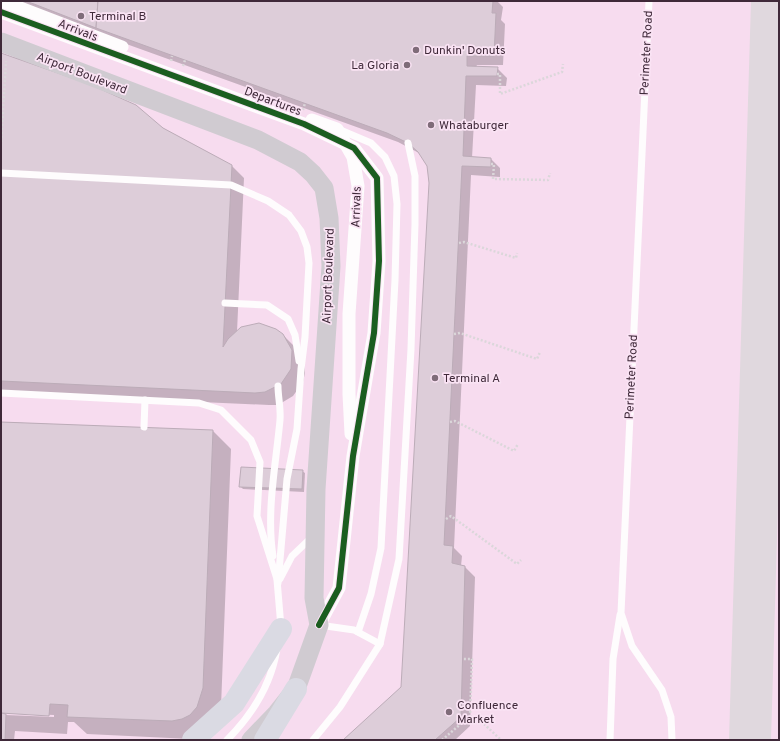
<svg xmlns="http://www.w3.org/2000/svg" width="780" height="741" font-family="Overpass,sans-serif">
	<style>
		.built { fill: #f7dcef }
		.shadow { fill: #0003; fill-rule: evenodd }
		.lines { fill: none; stroke-linecap: round; stroke-linejoin: round }
		.taxiway { stroke: #e0d8de; stroke-width: 42 }
		.building { fill: #ddcdd9; stroke: #bcacb8 }
		.path { stroke: #dbd7da; stroke-width: 2.5; stroke-dasharray: 2 2; stroke-linecap: butt }
		.service { stroke: #fefcfd; stroke-width: 7 }
		.minor { stroke: #fefcfd; stroke-width: 13 }
		.secondary { stroke: #d0cbd1; stroke-width: 19 }
		.motorway { stroke: #dadae3; stroke-width: 22 }
		.cycleway-casing { stroke: #fae3f4; stroke-width: 8 }
		.cycleway { stroke: #1b5e20; stroke-width: 6 }
		.poi-dot { fill: #7f6c79; stroke: #fae3f4; stroke-width: 1.5 }
		.labels { text-anchor: middle; stroke-width: 3.5; stroke-linejoin: round; paint-order: stroke }
		.poi-label { font-size: 12px; fill: #3f2939; stroke: #fae3f4; text-anchor: start }
		.street-label { font-size: 12px; fill: #3f2939; stroke: #fae3f4 }
	</style>
	<rect width="100%" height="100%" fill="#f5e8f1"/>
	<rect class="built" x="1" y="1" width="778" height="739"/>
	<g class="shadow">
		<path d="M12 1H497L503 7 501 20 505 24 503 65H477L476 67 497 68 507 78 506 86 476 85 472 158 491 159 500 168V177L471 175 454 548 462 556 461 566 465 567 475 577 470 726 455 740H344L402 688 430 183 428 166 419 153 398 142 107 37Z"/>
		<path d="M1 55 42 62 232 166 244 178 237 332 242 328 250 325 268 326 283 335 296 348 304 364 305 373 303 382 293 396 278 405H269L1 393Z"/>
		<path d="M1 422 213 431 231 449 221 707 191 739 87 734 74 722H68L67 734 15 731 14 740H1ZM4 713 54 715V717L6 715Z"/>
		<path d="M302 471 305 473 304 492 243 489 240 486Z"/>
	</g>
	<g class="lines">
		<path class="taxiway" d="M750 740 772 1"/>
	</g>
	<g class="building">
		<path d="M25 1H98L96 28 34 4Z"/>
		<path d="M98 1H493L492 13H496L494 56H467V66L498 67 497 76H466L463 156 491 158V167L462 166 444 545 453 546 452 563 465 566 461 717 435 740H343L401 687 429 183 427 166 418 152 408 143 387 133 96 28Z"/>
		<path d="M1 53 89 84 136 105 163 128 232 165 223 347 228 339 241 327 259 323 276 329 283 334 292 350 291 369 281 384 265 392 255 393 1 381Z"/>
		<path d="M1 422 213 430 203 688 197 707 190 715 182 719 172 721 67 717 68 705 50 704 49 716 1 713Z"/>
		<path d="M241 467 303 470 302 489 239 487Z"/>
		<path d="M1 713 6 714 5 740H1Z"/>
	</g>
	<g class="lines">
		<g class="path">
			<path d="M171 61 172 56"/>
			<path d="M183 66 185 60"/>
			<path d="M497 74H500V94L562 72 563 64"/>
			<path d="M303 110 305 103"/>
			<path d="M1 146 6 61"/>
			<path d="M491 164H494L493 179 548 180 550 173"/>
			<path d="M459 243 464 242 516 258 517 253"/>
			<path d="M454 334 460 333 537 359 540 352"/>
			<path d="M450 422 455 421 514 451 518 444"/>
			<path d="M446 519 451 516 517 564 521 560"/>
			<path d="M470 716 483 723 501 740"/>
			<path d="M442 740 470 716 472 659H463"/>
		</g>
		<g class="service">
			<path d="M649 1 621 613 632 646 662 690 671 717 672 740"/>
			<path d="M338 129 371 143 385 157 394 176 397 204 395 280 381 548 371 594 358 632"/>
			<path d="M1 173 231 185 268 201 289 215 301 231 307 247 309 263 305 337 301 369 297 429 287 479 278 583"/>
			<path d="M225 303 267 305 288 319 295 335 299 361"/>
			<path d="M1 393 199 403 221 410 251 440 260 462 257 516 277 579"/>
			<path d="M144 427 145 400"/>
			<path d="M273 556C266 512 276 464 280 420 281 409 278 397 278 386"/>
			<path d="M280 579 292 556 312 537"/>
			<path d="M277 580 281 627"/>
			<path d="M319 625 354 630 380 644"/>
			<path d="M227 740C252 715 271 685 277 649"/>
			<path d="M313 740 340 707 380 644 399 559 411 349 415 224V176L408 143"/>
			<path d="M610 740 613 659 620 615"/>
		</g>
		<g class="minor">
			<path d="M2 1 122 47"/>
			<path d="M1 12 304 124 354 148 377 178 379 261 374 333 353 456 339 588 319 625"/>
			<path d="M312 120 337 129 353 157 358 186 349 314V394L351 434"/>
		</g>
		<path class="secondary" d="M1 42 258 140 300 162 313 174 324 188 329 218 331 266 316 489 314 598 319 625 296 689 277 713 251 740"/>
		<g class="motorway">
			<path d="M193 740 234 703 281 629"/>
			<path d="M265 740 296 689"/>
		</g>
		<g class="cycleway-casing">
			<path id="cycleway" d="M1 12 304 124 354 148 377 178 379 261 374 333 353 456 339 588 319 625"/>
		</g>
		<use href="#cycleway" class="cycleway"/>
	</g>
	<g class="poi-dot">
		<circle cx="81" cy="16" r="4"/>
		<circle cx="416" cy="50" r="4"/>
		<circle cx="407" cy="65" r="4"/>
		<circle cx="431" cy="125" r="4"/>
		<circle cx="435" cy="378" r="4"/>
		<circle cx="449" cy="712" r="4"/>
	</g>
	<g class="labels">
		<g class="poi-label">
			<text x="89" y="20">Terminal B</text>
			<text x="424" y="54">Dunkin' Donuts</text>
			<text x="399" y="69" text-anchor="end">La Gloria</text>
			<text x="439" y="129">Whataburger</text>
			<text x="443" y="382">Terminal A</text>
			<text x="457" y="709">Confluence<tspan x="457" dy="14">Market</tspan></text>
		</g>
		<g class="street-label">
			<text transform="translate(78 30) rotate(21)" y="4">Arrivals</text>
			<text transform="translate(646 53) rotate(-87)" y="4">Perimeter Road</text>
			<text transform="translate(82 73) rotate(21)" y="4">Airport Boulevard</text>
			<text transform="translate(273 101) rotate(21)" y="4">Departures</text>
			<text transform="translate(356 207) rotate(-88)" y="4">Arrivals</text>
			<text transform="translate(328 276) rotate(-88)" y="4">Airport Boulevard</text>
			<text transform="translate(631 377) rotate(-87)" y="4">Perimeter Road</text>
		</g>
	</g>
	<rect width="780" height="741" fill="none" stroke="#3f2939" stroke-width="4"/>
</svg>
